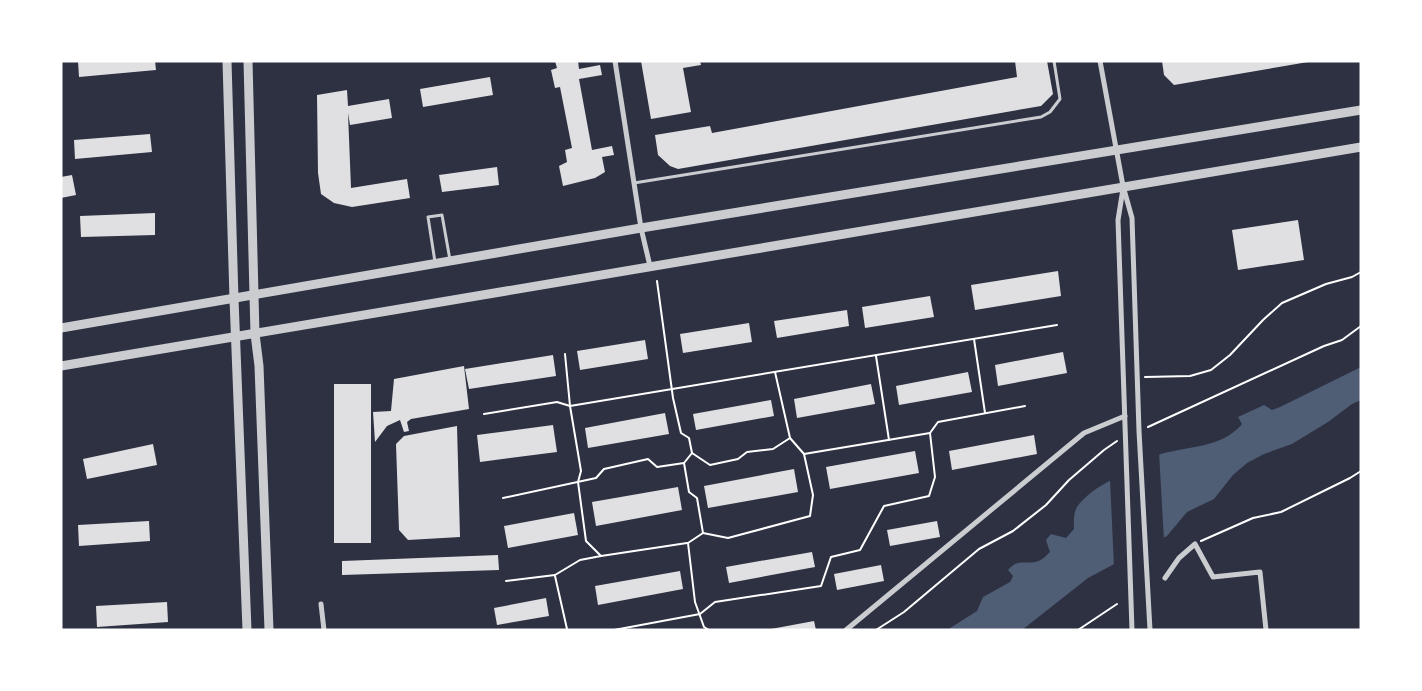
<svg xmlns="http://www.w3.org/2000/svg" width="1422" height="691" font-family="Cabin,sans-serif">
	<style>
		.water { fill: #4f5d75 }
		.pier { fill: #2d3142 }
		.building { fill: #e0e0e3 }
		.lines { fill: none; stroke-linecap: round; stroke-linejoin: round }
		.path { stroke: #fff; stroke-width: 2 }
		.service { stroke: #caccd0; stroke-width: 3 }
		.minor { stroke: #caccd0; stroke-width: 5 }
		.tertiary { stroke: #caccd0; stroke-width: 9 }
	</style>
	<rect width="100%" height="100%" fill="#2d3142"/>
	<path class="water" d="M1361 367V400L1352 404 1328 422 1292 444 1264 454 1247 463 1233 475 1214 499 1187 512 1167 536 1088 578 1022 630H947L977 611 983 597 1010 582 1013 576 1008 570C1017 559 1024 564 1035 562 1041 561 1046 556 1050 552L1046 540 1051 534 1066 538 1074 529C1074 522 1073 514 1077 507 1091 487 1120 476 1141 465 1147 461 1154 456 1161 454 1189 446 1222 448 1242 424L1238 417 1264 405 1272 410 1280 407Z"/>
	<path class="pier" d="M1159 452 1164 541 1114 567 1110 479Z"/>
	<g class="building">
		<path d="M78 61H155L156 70 79 77Z"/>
		<path d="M555 61H578L579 69 600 65 602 75 579 79 592 150 612 146 614 155 602 157 605 172 595 178 563 186 559 166 567 162 565 150 572 148 560 87 555 88 551 70 557 68Z"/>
		<path d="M641 61H700L701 65 683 68 691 112 651 119Z"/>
		<path d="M1015 61H1047L1053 94 1041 106 678 169 670 166 658 155 655 135 710 126 712 133 1017 77Z"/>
		<path d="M1162 61H1308V62L1174 85 1164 75Z"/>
		<path d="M490 77 493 95 423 107 420 89Z"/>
		<path d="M347 90 348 106 389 99 392 118 350 125 348 113 351 188 407 179 410 198 352 207 334 203 321 194 318 173 317 95Z"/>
		<path d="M150 134 152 152 75 159 74 140Z"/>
		<path d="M497 167 499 185 442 192 439 175Z"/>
		<path d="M72 175 76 195 61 198V177Z"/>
		<path d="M155 213V235L81 237 80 216Z"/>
		<path d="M1298 220 1304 260 1238 270 1232 230Z"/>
		<path d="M1058 271 1061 296 975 310 971 285Z"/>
		<path d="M930 296 934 317 865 328 862 307Z"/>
		<path d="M847 310 849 326 777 338 774 321Z"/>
		<path d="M749 323 752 342 683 353 680 334Z"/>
		<path d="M645 340 648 359 580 370 577 351Z"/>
		<path d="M1063 352 1067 373 998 386 995 365Z"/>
		<path d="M553 355 556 376 469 389 465 369Z"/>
		<path d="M464 366 469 409 411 419 407 422 409 431 404 432 400 420 387 426 375 442 373 412 391 411 394 379Z"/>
		<path d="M968 372 972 392 899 405 896 386Z"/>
		<rect x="334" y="384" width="37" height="159"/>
		<path d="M871 384 875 404 797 418 794 399Z"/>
		<path d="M771 400 774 416 696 430 693 414Z"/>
		<path d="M665 413 669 434 588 448 585 428Z"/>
		<path d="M553 425 557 452 480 462 477 435Z"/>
		<path d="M457 426 460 537 408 540 399 530 396 444 404 436Z"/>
		<path d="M1034 435 1037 454 952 470 949 451Z"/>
		<path d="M153 444 157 465 87 479 83 459Z"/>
		<path d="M915 451 919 473 830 489 826 467Z"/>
		<path d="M794 469 798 492 708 508 704 486Z"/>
		<path d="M678 487 682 510 596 526 592 502Z"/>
		<path d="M574 513 578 535 508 548 504 526Z"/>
		<path d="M149 521 150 541 79 546 78 525Z"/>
		<path d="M937 521 940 537 890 546 887 530Z"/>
		<path d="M812 552 815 567 729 583 726 567Z"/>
		<path d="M498 555 499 570 342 575V561Z"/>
		<path d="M881 565 884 581 837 590 834 574Z"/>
		<path d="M680 571 683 589 598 605 595 586Z"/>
		<path d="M546 598 549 616 497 625 494 608Z"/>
		<path d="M167 602 168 622 97 627 96 606Z"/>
		<path d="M814 621 816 630H771V629Z"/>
	</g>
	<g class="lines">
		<g class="path">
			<path d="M657 281 673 398 681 433 689 438 692 453 684 463 689 492 697 498 703 533 688 543 695 602 704 627 709 630"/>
			<path d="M974 339 985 413"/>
			<path d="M565 354 570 406 581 471 578 482 586 541 601 556 687 543"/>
			<path d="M876 356 889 440"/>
			<path d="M775 372 790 438"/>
			<path d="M1145 377 1190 376 1211 370 1230 355 1263 320 1282 303 1326 284 1352 277 1361 272"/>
			<path d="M484 414 557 402 570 406 1057 325"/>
			<path d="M1148 427 1324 346 1342 340 1361 326"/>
			<path d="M692 453 710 465 738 459 747 452 773 449 790 438 804 454 930 433"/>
			<path d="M503 498 596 478 604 469 648 459 657 467 684 463"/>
			<path d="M703 533 728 538 810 516 813 495 804 454"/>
			<path d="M1201 541 1253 518 1281 512 1350 478 1361 471"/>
			<path d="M555 576 567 629"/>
			<path d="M506 581 555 575 580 560 601 556"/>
			<path d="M614 630 700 614 715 602 821 586 831 557 860 550 884 506 929 496 935 477 930 433 938 422 1025 406"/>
			<path d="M876 630 904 612 979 549 1013 531 1046 505 1069 480 1104 450 1117 441"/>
			<path d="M1078 630 1117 604"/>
		</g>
		<g class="service">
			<path d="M634 183 1041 117 1050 112 1060 99 1054 61"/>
			<path d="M435 262 428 217 442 215 450 260"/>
		</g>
		<g class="minor">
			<path d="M615 61 641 228 650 266"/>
			<path d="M1100 61 1123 186 1132 218 1139 431 1150 630"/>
			<path d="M1123 189 1118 220 1132 630"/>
			<path d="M1165 578 1179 558 1195 544 1213 577 1260 572 1266 630"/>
			<path d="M321 604 324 630"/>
			<path d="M846 630 1084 433 1125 416"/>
		</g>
		<g class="tertiary">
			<path d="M227 61 234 299 247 630"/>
			<path d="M248 61 255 334 259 366 269 630"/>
			<path d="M61 328 641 228 1361 110"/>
			<path d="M61 366 1361 147"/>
		</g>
	</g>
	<rect width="1422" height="691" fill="none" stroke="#ffffff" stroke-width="125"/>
</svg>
